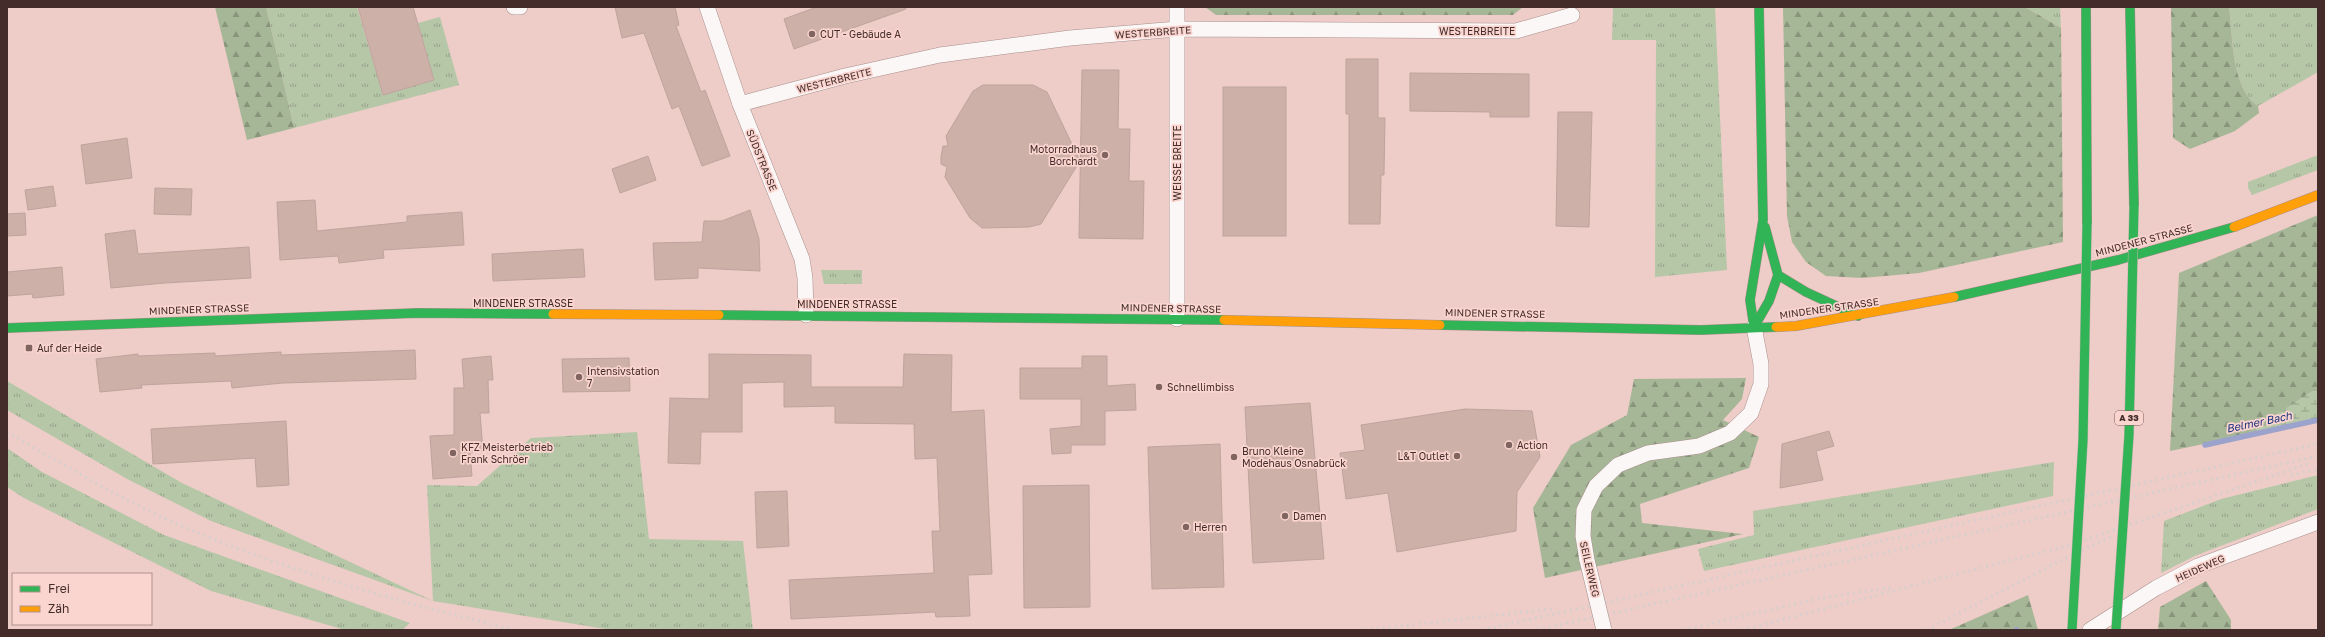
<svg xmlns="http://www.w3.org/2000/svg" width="2325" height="637" font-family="'Golos Text',sans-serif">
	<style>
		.grass { fill: url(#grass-tufts) }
		.forest { fill: url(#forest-firs) }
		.wetland { fill: url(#wetland-marsh) }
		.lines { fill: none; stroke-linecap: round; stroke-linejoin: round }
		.stream { stroke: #9ba3cd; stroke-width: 5.5 }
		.building { fill: #cdb0a7; stroke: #bea49e }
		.street-casing { stroke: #a78e8b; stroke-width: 16 }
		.fast-casing { stroke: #a78e8b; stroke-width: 10 }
		.slow-casing { stroke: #a78e8b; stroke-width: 10 }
		.street { stroke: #fcf7f7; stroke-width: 15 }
		.fast { stroke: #30b455; stroke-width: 9 }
		.slow { stroke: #ff9f0a; stroke-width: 9 }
		.rail { stroke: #d8cfcd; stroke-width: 3; stroke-dasharray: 2 4; stroke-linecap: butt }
		.street-bridge-casing { stroke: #a78e8b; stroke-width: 16; stroke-linecap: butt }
		.fast-bridge-casing { stroke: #c5b3b1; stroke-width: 10; stroke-linecap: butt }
		.street-bridge { stroke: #fcf7f7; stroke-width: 15 }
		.fast-bridge { stroke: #30b455; stroke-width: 9 }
		.poi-dot { fill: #7f6460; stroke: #fad4cf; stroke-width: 1.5 }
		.labels { text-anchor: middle; stroke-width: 3.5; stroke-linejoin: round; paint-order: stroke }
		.shield { fill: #fad4cf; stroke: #7a5e5b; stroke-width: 1 }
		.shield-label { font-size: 9px; font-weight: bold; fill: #432c29 }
		.street-label { font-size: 10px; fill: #432c29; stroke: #fad4cf }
		.poi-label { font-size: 10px; fill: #432c29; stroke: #fad4cf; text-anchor: start }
		.water-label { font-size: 11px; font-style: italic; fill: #1b327c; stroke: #fad4cf }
	</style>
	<defs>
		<pattern id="grass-tufts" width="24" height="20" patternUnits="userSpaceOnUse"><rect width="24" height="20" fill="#b6c7a8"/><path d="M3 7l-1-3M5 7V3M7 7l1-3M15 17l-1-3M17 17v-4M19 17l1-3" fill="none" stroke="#96a289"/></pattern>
		<pattern id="forest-firs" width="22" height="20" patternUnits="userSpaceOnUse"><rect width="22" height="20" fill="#a6b797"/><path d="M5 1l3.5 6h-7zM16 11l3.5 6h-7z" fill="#89957b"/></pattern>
		<pattern id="wetland-marsh" width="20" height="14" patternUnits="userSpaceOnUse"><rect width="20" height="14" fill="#b6c7a8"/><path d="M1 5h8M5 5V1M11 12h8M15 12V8" fill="none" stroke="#96a289"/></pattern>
	</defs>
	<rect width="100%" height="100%" fill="#eeccc7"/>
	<g class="grass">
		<path d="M266 7H357L383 95 434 80 418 23 440 17 459 85 294 128Z"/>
		<path d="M1613 7H1715L1727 270 1655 277 1656 40H1612Z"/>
		<path d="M2025 7H2060L2061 28Z"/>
		<path d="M2229 7H2318V72L2258 106C2231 89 2233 36 2229 7Z"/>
		<path d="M2318 155V170L2252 195 2248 188V182Z"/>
		<path d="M821 270H862V284H824Z"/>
		<path d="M7 381 182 483 433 601 427 485 477 486 531 438 637 432 649 539 743 541 753 630H612L433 601 211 521 129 480 7 410Z"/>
		<path d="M7 448 42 472 164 535 410 623 402 630H345L211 591 24 498 7 487Z"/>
		<path d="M2054 462 2053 496 1704 571 1698 549 1754 535 1753 511Z"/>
		<path d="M2318 475V509L2197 555 2161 573 2164 521 2221 499Z"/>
	</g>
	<g class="forest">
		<path d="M215 7H266L294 128 247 140Z"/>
		<path d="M1205 7H1523L1513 15H1216Z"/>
		<path d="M1783 7H2025L2061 28 2063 242 1919 273 1862 278 1826 276 1806 262 1792 242 1787 216Z"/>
		<path d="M2171 7H2229C2233 36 2231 89 2258 106L2259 113 2235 131 2190 149 2173 138Z"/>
		<path d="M2318 215V420L2170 451 2179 273Z"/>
		<path d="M1746 378 1742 399 1723 420 1759 437 1749 468 1640 504 1642 523 1743 534 1545 578 1533 508 1571 445 1627 415 1634 379Z"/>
		<path d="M2206 581 2231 620V630H2158L2160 607Z"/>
		<path d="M2028 595 2038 630H1949Z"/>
	</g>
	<path class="wetland" d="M2318 387V420L2244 436Z"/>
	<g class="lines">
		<g class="stream">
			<path d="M2205 445 2318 420"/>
			<path d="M2016 630H2017"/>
		</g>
	</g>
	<g class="building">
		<path d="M358 7H413L434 80 383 95Z"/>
		<path d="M615 7H675L679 25 676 26 701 92 705 90 730 156 702 166 679 106 672 109 644 33 622 38Z"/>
		<path d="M817 7H905L906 9 794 49 784 19Z"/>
		<path d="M1346 59H1378V118H1385L1384 175H1381L1380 224H1349V114H1346Z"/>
		<path d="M1082 70H1119L1118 129H1130L1129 181H1144L1143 239 1079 238Z"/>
		<path d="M1410 73 1529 74V117H1490V112L1410 111Z"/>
		<path d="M983 85H1033L1047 92 1080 161 1041 224 1029 227 982 228 970 218 945 177 947 167 941 164V157L943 146H948L946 136 973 91Z"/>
		<rect x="1223" y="87" width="63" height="149"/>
		<path d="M1558 112H1592L1589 227 1556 226Z"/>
		<path d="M127 138 132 178 86 184 81 145Z"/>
		<path d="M648 156 656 180 620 193 612 169Z"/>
		<path d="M53 186 56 206 28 210 25 190Z"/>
		<path d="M155 188 192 189 191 215 154 214Z"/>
		<path d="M315 200 317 231 407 222V216L462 212 464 245 383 250 384 258 339 263 338 256 280 260 277 202Z"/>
		<path d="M750 210 759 239 760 271 698 268V278L655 280 653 243 702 242 704 221H722Z"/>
		<path d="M25 213 26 235 7 236V214Z"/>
		<path d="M135 230 138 254 249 247 251 278 165 283 111 288 105 234Z"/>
		<path d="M583 249 585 277 493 281 492 254Z"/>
		<path d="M62 267 64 295 33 298 32 294 7 296V272Z"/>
		<path d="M415 350 416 379 283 383 232 388 231 381 141 385 142 388 100 392 96 359 138 354V356L215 353V356L281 352V355Z"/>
		<path d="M709 354 811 355V387H903L904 354 952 355 951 412 984 410 992 574 968 575 970 616 936 617 935 612 791 619 789 580 934 573 932 531H940L937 458 915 459 914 424 835 423V406L784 407V382L742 383V432H701L700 464 668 463 670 398 709 399Z"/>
		<path d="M491 356 493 380H488L489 413H480L483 451 470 452 472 476 433 479 430 436 454 435V388H464L462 359Z"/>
		<path d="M1082 356H1107V386L1135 384 1136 410 1105 411V445H1071V453L1052 454 1050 429 1081 426V399H1020V368H1082Z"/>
		<path d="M629 358 630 391 563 392 562 359Z"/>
		<path d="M1310 403 1324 559 1253 563 1245 407Z"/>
		<path d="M1465 409 1532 411 1540 457 1517 492 1516 531 1397 552 1388 493 1346 499 1340 453 1365 450 1361 425Z"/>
		<path d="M286 421 289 485 257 487 255 458 153 464 151 429Z"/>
		<path d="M1829 431 1834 446 1816 451 1823 480 1780 488 1782 444Z"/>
		<path d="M1220 444 1224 587 1152 589 1148 447Z"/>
		<path d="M1089 485 1090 607 1024 608 1023 486Z"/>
		<path d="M787 491 789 546 757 548 755 492Z"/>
	</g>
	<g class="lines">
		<g class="street-casing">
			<g id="street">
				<path d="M514 7H520"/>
				<path d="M707 7 740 104 802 259 805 278 806 315"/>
				<path d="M1177 7V319"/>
				<path d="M740 104 845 76 940 55 1070 38 1177 29 1516 31 1572 15"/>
				<path d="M1587 560 1583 536 1584 510 1596 486 1618 465 1648 453 1699 446 1730 433 1751 413 1761 384V364L1754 327"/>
				<path d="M2090 630 2156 588 2198 566 2318 522"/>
			</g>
		</g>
		<g class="fast-casing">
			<g id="fast">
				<path d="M2086 7 2087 224"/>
				<path d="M2130 7 2134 206"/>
				<path d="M1765 227 1778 275 1806 292 1858 316"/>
				<path d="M1954 297 2118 260 2234 227"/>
				<path d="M719 315 1224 320"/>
				<path d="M1440 325 1701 330 1776 327"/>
				<path d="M1754 327 1750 300 1763 220 1759 7"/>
				<path d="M1754 327 1769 301 1778 275"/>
				<path d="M7 328 418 313 553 314"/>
			</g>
		</g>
		<g class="slow-casing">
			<g id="slow">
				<path d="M2234 227 2318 195"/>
				<path d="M553 314 719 315"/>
				<path d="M1224 320 1440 325"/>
				<path d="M1776 327 1796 326 1954 297"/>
			</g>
		</g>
		<use href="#street" class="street"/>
		<use href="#fast" class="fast"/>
		<use href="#slow" class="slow"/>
		<g class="rail">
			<path d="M7 432C63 464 118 498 177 524 285 571 400 602 514 630"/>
			<path d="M2291 475 2318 469"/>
			<path d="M1365 630 1552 609"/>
			<path d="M1482 630 2318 444"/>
			<path d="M1537 630 2318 456"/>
			<path d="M1683 630 1821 598 1894 587"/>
			<path d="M1742 630 2070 545 2310 463"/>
			<path d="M1927 630 2073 554 2111 537"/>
		</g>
		<g class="street-bridge-casing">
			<path id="street-bridge" d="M1587 560 1604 630"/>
		</g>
		<g class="fast-bridge-casing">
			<g id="fast-bridge">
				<path d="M2072 630 2083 440 2087 224"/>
				<path d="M2116 630 2129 435 2134 206"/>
			</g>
		</g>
		<use href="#street-bridge" class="street-bridge"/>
		<use href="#fast-bridge" class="fast-bridge"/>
	</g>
	<g class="poi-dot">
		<circle cx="812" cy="34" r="4"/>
		<circle cx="1105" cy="155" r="4"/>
		<rect x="25" y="344" width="8" height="8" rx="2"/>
		<circle cx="579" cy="377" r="4"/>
		<circle cx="1159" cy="387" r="4"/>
		<circle cx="1509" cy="445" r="4"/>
		<circle cx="453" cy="453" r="4"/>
		<circle cx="1457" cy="456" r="4"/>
		<circle cx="1234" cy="457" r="4"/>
		<circle cx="1285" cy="516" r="4"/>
		<circle cx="1186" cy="527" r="4"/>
	</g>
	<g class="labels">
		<rect class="shield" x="2115" y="411" width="28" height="14" rx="3"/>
		<g class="shield-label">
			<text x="2129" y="421">A 33</text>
		</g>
		<g class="street-label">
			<text x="1477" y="35">WESTERBREITE</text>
			<text transform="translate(1153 32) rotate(-4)" y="4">WESTERBREITE</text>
			<text transform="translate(834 80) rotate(-14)" y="4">WESTERBREITE</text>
			<text transform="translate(762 160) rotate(68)" y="4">SÜDSTRASSE</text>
			<text transform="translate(1177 163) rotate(-90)" y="4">WEISSE BREITE</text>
			<text transform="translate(2144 240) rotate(-15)" y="4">MINDENER STRASSE</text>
			<text x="523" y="307">MINDENER STRASSE</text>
			<text x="847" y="308">MINDENER STRASSE</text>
			<text transform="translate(1171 308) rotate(1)" y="4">MINDENER STRASSE</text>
			<text transform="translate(1829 308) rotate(-8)" y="4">MINDENER STRASSE</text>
			<text transform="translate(199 309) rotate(-2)" y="4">MINDENER STRASSE</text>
			<text transform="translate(1495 313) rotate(1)" y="4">MINDENER STRASSE</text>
			<text transform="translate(2200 568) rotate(-24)" y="4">HEIDEWEG</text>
			<text transform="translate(1590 569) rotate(77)" y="4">SEILERWEG</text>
		</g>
		<g class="poi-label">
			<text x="820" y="38">CUT - Gebäude A</text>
			<text x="1097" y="153" text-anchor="end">Motorradhaus<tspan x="1097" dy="12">Borchardt</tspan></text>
			<text x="37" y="352">Auf der Heide</text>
			<text x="587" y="375">Intensivstation<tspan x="587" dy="12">7</tspan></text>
			<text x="1167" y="391">Schnellimbiss</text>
			<text x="1517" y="449">Action</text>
			<text x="461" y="451">KFZ Meisterbetrieb<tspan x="461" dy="12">Frank Schröer</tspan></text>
			<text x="1242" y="455">Bruno Kleine<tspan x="1242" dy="12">Modehaus Osnabrück</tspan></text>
			<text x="1449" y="460" text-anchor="end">L&amp;T Outlet</text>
			<text x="1293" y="520">Damen</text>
			<text x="1194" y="531">Herren</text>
		</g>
		<g class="water-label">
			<text transform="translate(2259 422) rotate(-12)" y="4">Belmer Bach</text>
		</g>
	</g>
	<rect width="2325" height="637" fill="none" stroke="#432c29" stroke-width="16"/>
	<rect x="12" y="573" width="140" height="52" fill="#fad4cf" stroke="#b1918d"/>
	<rect x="20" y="586" width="20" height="6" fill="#30b455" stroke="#b1918d"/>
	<text x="48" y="593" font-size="12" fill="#432c29">Frei</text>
	<rect x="20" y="606" width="20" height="6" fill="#ff9f0a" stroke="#b1918d"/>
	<text x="48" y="613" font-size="12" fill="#432c29">Zäh</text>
</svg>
